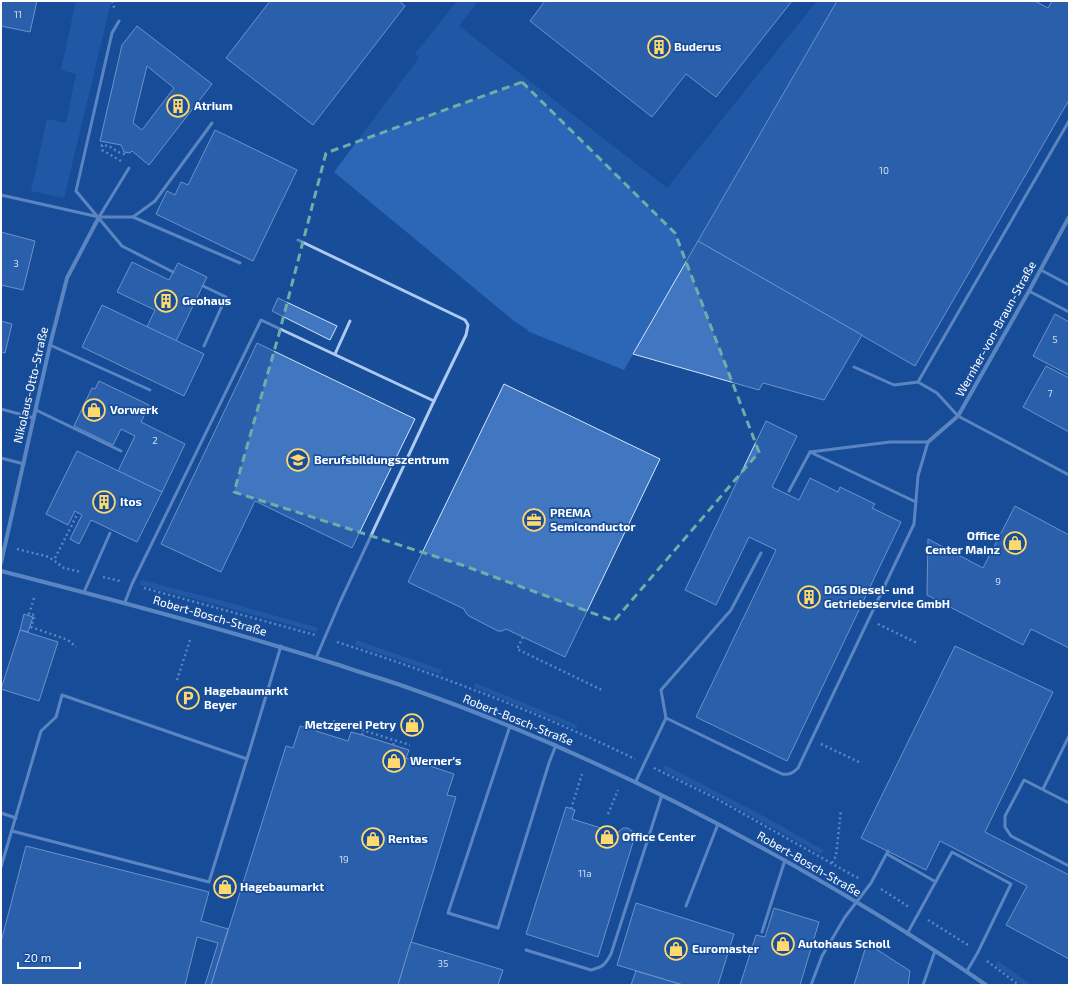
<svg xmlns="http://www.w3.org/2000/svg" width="1070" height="986" font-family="'Exo 2',sans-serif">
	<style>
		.green { fill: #2c66b7 }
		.building { fill: #4176c1; stroke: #d5e5fc; fill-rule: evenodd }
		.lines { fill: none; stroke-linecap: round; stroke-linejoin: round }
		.path { stroke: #adcaf1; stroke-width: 2.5; stroke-dasharray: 2 3; stroke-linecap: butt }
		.service { stroke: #adcaf1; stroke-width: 3 }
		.minor { stroke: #adcaf1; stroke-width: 4 }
		.marked { fill: none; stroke: #6fada8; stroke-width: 3; stroke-dasharray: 8 5; stroke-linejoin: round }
		.labels { text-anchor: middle; stroke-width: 3.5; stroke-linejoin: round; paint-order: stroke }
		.number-label { font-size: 10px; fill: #d0ddf0 }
		.poi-label { font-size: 12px; font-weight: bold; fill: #fff; stroke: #184d99; text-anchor: start }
		.street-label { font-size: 12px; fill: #fff; stroke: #184d99 }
	</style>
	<rect width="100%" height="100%" fill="#184d99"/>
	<g class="green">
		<path d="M76 1H109L111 2 64 198 31 191 47 119 66 123 76 74 61 70Z"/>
		<path d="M457 1H478L459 26 667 188 817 1H837L624 370 527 331 528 330 514 321 334 172 419 58 415 54Z"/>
		<path d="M141 580 223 601 318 628 316 632 222 606 140 585Z"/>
		<path d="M356 640 442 670 440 674 355 645Z"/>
		<path d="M475 683 577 725 576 729 474 687Z"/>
		<path d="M665 765 765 817 823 850 821 854 721 799 663 770Z"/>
		<path d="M998 961 1031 985H1023L995 965Z"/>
	</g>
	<g class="building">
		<path d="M1 1H37L30 32 1 26Z"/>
		<path d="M270 1H399L405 6 313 125 226 58Z"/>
		<path d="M545 1H792L716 97 686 74 652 117 530 21Z"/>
		<path d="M837 1H1035L1048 8 1052 1H1069V100L915 366 698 241Z"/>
		<path d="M137 26 212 84 149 165 132 151 130 153 124 152 121 145 100 141 122 45ZM147 66 174 88 142 130 133 123Z"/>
		<path d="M215 130 297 170 253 261 156 214 167 191 175 195 181 182 188 185Z"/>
		<path d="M1 232 35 241 23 290 1 285Z"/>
		<path d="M698 241 862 335 824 400 763 383 759 390 633 354Z"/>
		<path d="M132 262 169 280 178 263 207 277 176 341 147 327 155 310 117 292Z"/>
		<path d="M278 298 337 326 330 340 272 311Z"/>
		<path d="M102 305 204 354 184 396 82 347Z"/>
		<path d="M1055 314 1069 322V375L1033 356Z"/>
		<path d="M1 321 12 324 5 353 1 352Z"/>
		<path d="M257 343 415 419 352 548 255 501 221 572 161 544Z"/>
		<path d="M1046 366 1069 378V432L1023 407Z"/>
		<path d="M99 381 149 405 141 422 185 444 162 492 118 471 135 436 121 429 113 445 74 426 92 388 95 389Z"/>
		<path d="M504 384 660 459 565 657 506 629 502 631H498L469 616 466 613 464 609 408 582Z"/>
		<path d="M766 421 797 436 772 487 799 500 810 478 838 492 840 487 875 504 872 508 901 522 787 761 696 717 776 550 749 537 716 605 685 590Z"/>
		<path d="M77 451 162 492 137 542 91 520 79 544 70 539 82 515 75 511 68 525 46 514Z"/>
		<path d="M1015 506 1069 535V648L1031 629 1023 645 927 595 928 539 983 568Z"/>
		<path d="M24 614 33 617 28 632 20 630Z"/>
		<path d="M20 630 58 642 39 701 1 689Z"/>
		<path d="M955 646 1053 692 985 832 1069 875V959L1006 925 1027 886 940 841 926 870 861 838Z"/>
		<path d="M300 726 348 741 351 732 362 735 409 750 406 758 454 774 447 795 456 797 398 985H211L286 746 293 748Z"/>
		<path d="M566 807 575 810 572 819 617 833 623 828H628L632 831 634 835V839L598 957 526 934Z"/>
		<path d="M26 846 209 892 201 921 228 929 211 985H205L218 943 197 937 185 985H1V942Z"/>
		<path d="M636 903 734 934 718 985H683L617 965Z"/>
		<path d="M774 908 819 922 800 985H740L756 935 765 937Z"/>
		<path d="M411 942 503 970 498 985H398Z"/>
		<path d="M867 943 910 971 908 985H854Z"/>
		<path d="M636 971 683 985H631Z"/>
	</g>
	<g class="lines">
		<g class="path">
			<path d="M112 1 115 10"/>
			<path d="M121 161 102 150V145L109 146 118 152 127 155"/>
			<path d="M17 549 49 557 64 568 81 572"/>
			<path d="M55 558 78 513"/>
			<path d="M103 577 120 581"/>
			<path d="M144 588 315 635"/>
			<path d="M34 598 29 614 35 615 31 627 68 640 76 647"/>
			<path d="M878 624 917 643"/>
			<path d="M523 637 517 649 604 691"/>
			<path d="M337 642C439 675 538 712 635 759"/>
			<path d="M177 680 191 637"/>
			<path d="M333 721 410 745"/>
			<path d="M362 735 364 730"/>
			<path d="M821 744 861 763"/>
			<path d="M393 745 395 740"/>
			<path d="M654 768 717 799 854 876 861 879"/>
			<path d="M571 809 582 774"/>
			<path d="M608 814 618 790"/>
			<path d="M832 863 836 856 841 810"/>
			<path d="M881 889 909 907"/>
			<path d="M928 920 968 945"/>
			<path d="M987 961 1019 985"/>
		</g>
		<g class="service">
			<path d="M119 21 112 33 76 191 122 246 173 272"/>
			<path d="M1 195 99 217H133L240 263"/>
			<path d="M99 217 129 168"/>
			<path d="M133 217 155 201 212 123"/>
			<path d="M298 240 465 320 468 325 466 335 434 401"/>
			<path d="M1041 270 1069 285"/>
			<path d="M203 286 226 297 204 346"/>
			<path d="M1029 291 1069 312"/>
			<path d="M50 345 150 390"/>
			<path d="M335 354 350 321"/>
			<path d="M854 367 894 385 918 382 937 393 958 416 1069 475"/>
			<path d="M918 382 1069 121"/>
			<path d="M1 409 34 418"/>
			<path d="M36 410 121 451"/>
			<path d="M810 452 916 502"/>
			<path d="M1 458 24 464"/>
			<path d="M84 592 110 533"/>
			<path d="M125 602 132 584 261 320 434 401 340 602 316 658"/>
			<path d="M666 718 782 774C790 775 793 773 798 768L914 524 918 476 928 442H890L810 452 789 491"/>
			<path d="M510 726 448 913 498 928 549 763 556 745"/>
			<path d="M636 781 666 718 661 690 731 610 761 553"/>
			<path d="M1043 789 1069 736"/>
			<path d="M1069 803 1024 780 1005 816V827L1011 836 1069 866"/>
			<path d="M1 813 16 818"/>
			<path d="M12 831 209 882 247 759"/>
			<path d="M887 854 936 882"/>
			<path d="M1 867 41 731 56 717 62 695 247 759 281 646"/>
			<path d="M686 906 718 824"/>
			<path d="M762 932 785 860"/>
			<path d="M907 934 952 852 1011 884 978 952 967 971"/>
			<path d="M526 950 591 970C603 967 605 965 611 954L662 795"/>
			<path d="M811 985 822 956 845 917 871 883 888 851"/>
			<path d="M923 985 935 951"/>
		</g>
		<g class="minor">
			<path d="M928 442 958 416 1029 291 1069 217"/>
			<path d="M1 563 50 345 67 278 99 217"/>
			<path d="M1 571C115 600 228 630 339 665 361 673 384 679 406 687 548 736 682 801 812 876 871 910 930 946 986 985"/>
		</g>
	</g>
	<path d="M0 0H1070V986H0ZM522 82 675 233 759 452 614 621 462 565 234 492 279 334 326 153Z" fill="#184d99" fill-opacity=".55" fill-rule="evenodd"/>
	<path class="marked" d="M522 82 675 233 759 452 614 621 462 565 234 492 279 334 326 153Z"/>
	<defs>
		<g id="building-ring" transform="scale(1.15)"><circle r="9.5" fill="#184d99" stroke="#ffd96e" stroke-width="1.5"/><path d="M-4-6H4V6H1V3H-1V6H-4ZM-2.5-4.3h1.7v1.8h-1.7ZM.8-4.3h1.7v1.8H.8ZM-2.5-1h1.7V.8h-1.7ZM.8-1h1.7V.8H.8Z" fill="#ffd96e"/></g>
		<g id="shop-ring" transform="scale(1.15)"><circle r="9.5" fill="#184d99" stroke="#ffd96e" stroke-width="1.5"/><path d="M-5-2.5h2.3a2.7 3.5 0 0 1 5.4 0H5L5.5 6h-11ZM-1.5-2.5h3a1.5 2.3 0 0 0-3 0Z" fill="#ffd96e"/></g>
		<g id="university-ring" transform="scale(1.15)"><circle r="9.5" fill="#184d99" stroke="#ffd96e" stroke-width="1.5"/><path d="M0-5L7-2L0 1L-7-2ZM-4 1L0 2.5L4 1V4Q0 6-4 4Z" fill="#ffd96e"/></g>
		<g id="office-ring" transform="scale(1.15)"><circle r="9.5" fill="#184d99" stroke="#ffd96e" stroke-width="1.5"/><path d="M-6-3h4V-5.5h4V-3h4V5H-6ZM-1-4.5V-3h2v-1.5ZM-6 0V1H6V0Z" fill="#ffd96e"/></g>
		<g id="parking-ring" transform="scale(1.15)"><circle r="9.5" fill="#184d99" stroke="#ffd96e" stroke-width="1.5"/><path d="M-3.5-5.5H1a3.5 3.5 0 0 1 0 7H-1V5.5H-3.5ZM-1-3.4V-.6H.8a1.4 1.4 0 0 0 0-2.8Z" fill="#ffd96e"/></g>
	</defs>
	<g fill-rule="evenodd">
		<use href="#building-ring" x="659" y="47"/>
		<use href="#building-ring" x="178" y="106"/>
		<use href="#building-ring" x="166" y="301"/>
		<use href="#shop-ring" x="94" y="410"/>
		<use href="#university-ring" x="298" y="460"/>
		<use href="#building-ring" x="104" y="502"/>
		<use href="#office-ring" x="534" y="520"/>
		<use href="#shop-ring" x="1015" y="543"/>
		<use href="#building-ring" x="809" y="597"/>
		<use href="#parking-ring" x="188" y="698"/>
		<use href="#shop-ring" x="412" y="725"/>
		<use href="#shop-ring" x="394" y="761"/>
		<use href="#shop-ring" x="607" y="837"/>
		<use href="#shop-ring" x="373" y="839"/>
		<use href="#shop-ring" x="225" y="887"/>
		<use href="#shop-ring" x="783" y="944"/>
		<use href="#shop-ring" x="676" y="949"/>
	</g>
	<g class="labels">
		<g class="number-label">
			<text x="18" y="18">11</text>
			<text x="884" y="174">10</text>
			<text x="16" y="267">3</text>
			<text x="1055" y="343">5</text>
			<text x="1050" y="397">7</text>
			<text x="155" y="444">2</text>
			<text x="998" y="585">9</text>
			<text x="344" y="863">19</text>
			<text x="585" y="877">11a</text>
			<text x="443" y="967">35</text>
		</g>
		<g class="poi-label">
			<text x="674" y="51">Buderus</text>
			<text x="194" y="110">Atrium</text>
			<text x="182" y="305">Geohaus</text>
			<text x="110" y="414">Vorwerk</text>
			<text x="314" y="464">Berufsbildungszentrum</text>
			<text x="120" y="506">Itos</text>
			<text x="550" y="517">PREMA<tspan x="550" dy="14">Semiconductor</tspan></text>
			<text x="1000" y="540" text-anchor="end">Office<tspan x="1000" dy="14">Center Mainz</tspan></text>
			<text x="824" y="594">DGS Diesel- und<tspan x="824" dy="14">Getriebeservice GmbH</tspan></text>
			<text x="204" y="695">Hagebaumarkt<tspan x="204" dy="14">Beyer</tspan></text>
			<text x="396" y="729" text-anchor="end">Metzgerei Petry</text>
			<text x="410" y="765">Werner's</text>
			<text x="622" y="841">Office Center</text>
			<text x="388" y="843">Rentas</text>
			<text x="240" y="891">Hagebaumarkt</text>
			<text x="798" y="948">Autohaus Scholl</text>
			<text x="692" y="953">Euromaster</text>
		</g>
		<g class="street-label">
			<text transform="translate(996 329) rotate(-61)" y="4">Wernher-von-Braun-Straße</text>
			<text transform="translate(31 385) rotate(-77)" y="4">Nikolaus-Otto-Straße</text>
			<text transform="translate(210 616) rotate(16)" y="4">Robert-Bosch-Straße</text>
			<text transform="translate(518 720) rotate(22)" y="4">Robert-Bosch-Straße</text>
			<text transform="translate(809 864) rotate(30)" y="4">Robert-Bosch-Straße</text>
		</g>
	</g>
	<rect width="1070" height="986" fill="none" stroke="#ffffff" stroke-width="4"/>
	<path d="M18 962v6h62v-6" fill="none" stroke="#ffffff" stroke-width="2"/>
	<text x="24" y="962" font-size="12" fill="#ffffff" stroke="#184d99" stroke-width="3" paint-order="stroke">20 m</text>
</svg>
